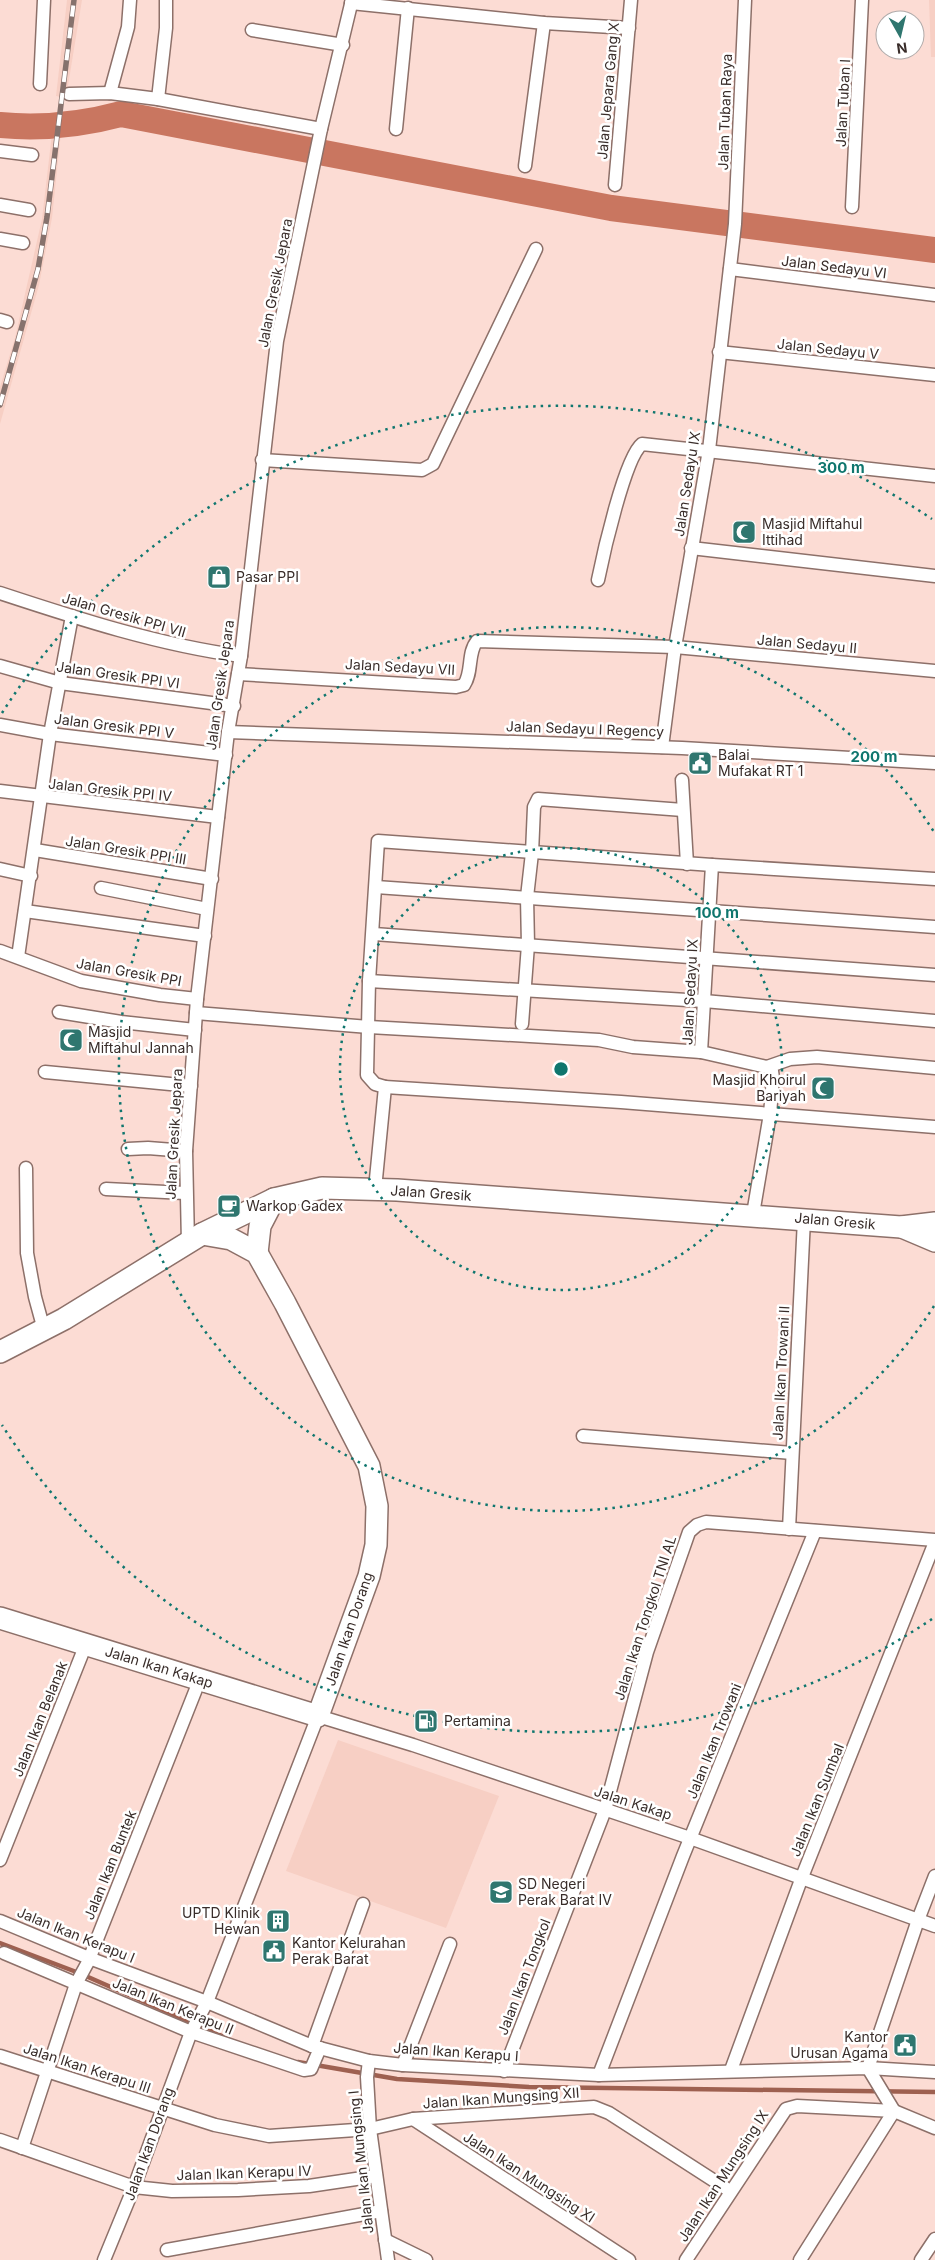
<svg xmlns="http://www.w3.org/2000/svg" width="935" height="2260" font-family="Inter,sans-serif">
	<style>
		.built { fill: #f7cfc4 }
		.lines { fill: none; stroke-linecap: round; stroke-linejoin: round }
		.stream { stroke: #9e6050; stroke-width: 4.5 }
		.river { stroke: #c97660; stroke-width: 26 }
		.minor-casing { stroke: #8d7069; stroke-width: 15 }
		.trunk-casing { stroke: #8d7069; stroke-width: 24 }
		.minor { stroke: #fff; stroke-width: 12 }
		.trunk { stroke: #fff; stroke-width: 21 }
		.rail-casing { stroke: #86726d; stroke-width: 5.5 }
		.rail { stroke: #fff; stroke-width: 4; stroke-dasharray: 11; stroke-linecap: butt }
		.ring { fill: none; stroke: #0f766e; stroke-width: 2.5; stroke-dasharray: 2.5 5 }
		.labels { text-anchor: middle; stroke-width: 5; stroke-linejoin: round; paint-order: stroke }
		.street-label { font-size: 14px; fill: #392d2a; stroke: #fff }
		.poi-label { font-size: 14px; fill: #392d2a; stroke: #fff; text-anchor: start }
		.centre { fill: #0f766e; stroke: #fff; stroke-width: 2.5 }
		.ring-label { font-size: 15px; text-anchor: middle; font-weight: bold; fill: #0f766e; stroke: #fff; stroke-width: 5; stroke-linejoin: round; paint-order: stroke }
	</style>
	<rect width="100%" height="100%" fill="#fcdcd4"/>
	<g class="built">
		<path d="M67 0H82L66 98 56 96Z"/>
		<path d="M929 0H935V57H931Z"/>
		<path d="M62 123 52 218 39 285 0 424V387L15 338 42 219 53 125Z"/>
		<path d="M338 1740 499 1796 446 1928 286 1871Z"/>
	</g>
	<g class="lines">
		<g class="stream">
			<path d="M0 1943 79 1973 222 2036"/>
			<path d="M298 2062 397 2079 529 2087 935 2092"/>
		</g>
		<path class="river" d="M0 125C42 129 80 125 121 114L611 208 935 250"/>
		<g class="minor-casing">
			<g id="minor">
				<path d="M351 3 544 23 629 28"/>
				<path d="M252 30 343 45"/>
				<path d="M40 84 44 0"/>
				<path d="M110 93 128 27 130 0"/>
				<path d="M69 94 110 93 158 99 321 129"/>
				<path d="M158 99 166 28V0"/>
				<path d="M396 129 408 8"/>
				<path d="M0 151 32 155"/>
				<path d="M525 166 544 23"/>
				<path d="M615 185 631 0"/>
				<path d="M0 205 29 210"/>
				<path d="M852 207 862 0"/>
				<path d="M0 239 23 243"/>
				<path d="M730 269 935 295"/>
				<path d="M0 320 7 322"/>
				<path d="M719 352 935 375"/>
				<path d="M262 460 422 470 433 464 536 249"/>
				<path d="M691 548 935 576"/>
				<path d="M598 580C603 555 625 457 642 444L935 476"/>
				<path d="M0 593C79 619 159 645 241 656"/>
				<path d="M0 666 60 683 234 706"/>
				<path d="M238 674 456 687 464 685C473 672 467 653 477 641L675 647 935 671"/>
				<path d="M0 725 50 734 226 755"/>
				<path d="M228 732 682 748 935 763"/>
				<path d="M662 747 675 647 709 450 735 224 745 0"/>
				<path d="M682 780 687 864"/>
				<path d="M0 791 218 817"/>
				<path d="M35 850 212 879"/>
				<path d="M712 865 701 1052 767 1067 772 1071 773 1078 770 1114 753 1214"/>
				<path d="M0 869 31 876"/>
				<path d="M376 887 935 927"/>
				<path d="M101 888 207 909"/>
				<path d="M25 911 205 936"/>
				<path d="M374 934 935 975"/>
				<path d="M0 951 81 981 160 995 197 999"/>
				<path d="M18 957 50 734 72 616"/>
				<path d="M369 981 704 1001 935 1021"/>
				<path d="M59 1012 121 1022 195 1030"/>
				<path d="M196 1013 369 1027 599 1040 633 1047 701 1052"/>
				<path d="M522 1024 528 945 527 897 532 853 534 807 538 799 683 810"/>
				<path d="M767 1067 790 1059 817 1057 935 1068"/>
				<path d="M45 1072 191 1086"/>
				<path d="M385 1087 621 1102 935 1127"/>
				<path d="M128 1149 148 1148 186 1151"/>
				<path d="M26 1168 27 1253 35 1297 44 1330"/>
				<path d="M106 1189 185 1193"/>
				<path d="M375 1189 385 1087 375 1084 367 1075 369 981 378 841 712 865 935 879"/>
				<path d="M188 1243 186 1151 197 999 228 732 241 656 277 341 321 129 352 0"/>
				<path d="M583 1436 792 1453"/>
				<path d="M789 1529 804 1219"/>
				<path d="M0 1860 86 1644"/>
				<path d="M0 1921 89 1958 207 2002 312 2046 369 2061 403 2065 599 2075 868 2068 935 2072"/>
				<path d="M4 1953 191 2032 304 2070 311 2069 320 2048"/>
				<path d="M312 2046 363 1904"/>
				<path d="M0 2056 215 2125 269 2136 370 2129 413 2119 594 2107 609 2113 730 2191"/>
				<path d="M369 2061 367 2077 370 2129 388 2260"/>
				<path d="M403 2065 450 1944"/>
				<path d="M731 2070 802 1877 935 1542"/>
				<path d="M504 2071 605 1810 647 1652 689 1532 697 1525 706 1522 935 1540"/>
				<path d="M599 2075 683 1856 815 1531"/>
				<path d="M413 2119 629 2260"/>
				<path d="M0 2140 134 2187 172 2191 238 2190 309 2186 376 2176"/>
				<path d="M22 2148 76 1984 88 1962 200 1679"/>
				<path d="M385 2240 426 2260"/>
				<path d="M167 2250 381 2211"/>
				<path d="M104 2260 134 2187 191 2032 207 2002 318 1716 413 1745 690 1838 935 1926"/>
				<path d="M686 2260 786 2109 797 2106 894 2111 935 2128"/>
				<path d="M800 2260 894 2111 868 2068 918 1920 935 1876"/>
				<path d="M921 2260 935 2239"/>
			</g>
		</g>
		<g class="trunk-casing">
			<g id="trunk">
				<path d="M902 1227 935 1241"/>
				<path d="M257 1253 260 1226 274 1199"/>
				<path d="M0 1352 64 1319 202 1234 274 1199 322 1188 397 1190 901 1227 935 1223"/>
				<path d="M0 1618 318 1716 369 1576 376 1545 377 1506 369 1466 285 1303 257 1253 231 1239 202 1234"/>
			</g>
		</g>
		<use href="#minor" class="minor"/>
		<use href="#trunk" class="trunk"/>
		<g class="rail-casing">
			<path id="rail" d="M0 405 38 269 47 217 74 0"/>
		</g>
		<use href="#rail" class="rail"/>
	</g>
	<g class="ring">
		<circle cx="561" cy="1069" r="221"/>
		<path d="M934 1306A442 442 0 1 1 934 832"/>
		<path d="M932 1619A663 663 0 0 1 2 1425M2 713A663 663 0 0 1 932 519"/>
	</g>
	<defs>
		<g id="mosque-square" transform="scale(1.25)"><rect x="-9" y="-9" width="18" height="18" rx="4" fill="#2f766f" stroke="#fff"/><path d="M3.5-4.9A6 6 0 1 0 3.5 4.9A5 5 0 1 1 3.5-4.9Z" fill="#fff"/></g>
		<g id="shop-square" transform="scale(1.25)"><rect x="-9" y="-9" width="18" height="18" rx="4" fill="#2f766f" stroke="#fff"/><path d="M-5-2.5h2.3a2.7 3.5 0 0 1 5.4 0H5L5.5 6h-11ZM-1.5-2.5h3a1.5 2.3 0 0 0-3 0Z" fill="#fff"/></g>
		<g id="civic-square" transform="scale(1.25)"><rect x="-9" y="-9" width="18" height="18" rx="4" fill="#2f766f" stroke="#fff"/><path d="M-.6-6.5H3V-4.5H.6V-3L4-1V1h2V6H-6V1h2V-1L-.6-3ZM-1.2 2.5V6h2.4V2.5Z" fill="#fff"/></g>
		<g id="cafe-square" transform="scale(1.25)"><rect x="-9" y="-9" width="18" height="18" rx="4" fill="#2f766f" stroke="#fff"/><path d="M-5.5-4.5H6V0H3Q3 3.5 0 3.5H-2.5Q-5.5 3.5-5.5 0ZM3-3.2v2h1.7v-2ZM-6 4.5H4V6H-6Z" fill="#fff"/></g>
		<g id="fuel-square" transform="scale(1.25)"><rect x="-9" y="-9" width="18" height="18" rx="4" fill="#2f766f" stroke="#fff"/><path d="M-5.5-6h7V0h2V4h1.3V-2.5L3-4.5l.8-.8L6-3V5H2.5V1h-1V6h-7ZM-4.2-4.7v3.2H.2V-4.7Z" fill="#fff"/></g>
		<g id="school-square" transform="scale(1.25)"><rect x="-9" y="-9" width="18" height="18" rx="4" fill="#2f766f" stroke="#fff"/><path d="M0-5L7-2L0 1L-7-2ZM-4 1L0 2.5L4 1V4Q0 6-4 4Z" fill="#fff"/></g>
		<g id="building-square" transform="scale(1.25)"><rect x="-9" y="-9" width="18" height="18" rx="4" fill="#2f766f" stroke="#fff"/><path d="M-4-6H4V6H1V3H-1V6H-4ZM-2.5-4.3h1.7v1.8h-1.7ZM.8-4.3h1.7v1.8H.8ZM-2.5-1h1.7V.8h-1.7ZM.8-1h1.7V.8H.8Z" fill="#fff"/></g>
	</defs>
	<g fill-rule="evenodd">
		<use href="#mosque-square" x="744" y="532"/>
		<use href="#shop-square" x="219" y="577"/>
		<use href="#civic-square" x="700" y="763"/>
		<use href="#mosque-square" x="71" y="1040"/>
		<use href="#mosque-square" x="823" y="1088"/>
		<use href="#cafe-square" x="229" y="1206"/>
		<use href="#fuel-square" x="426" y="1721"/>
		<use href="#school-square" x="501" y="1892"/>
		<use href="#building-square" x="278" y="1921"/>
		<use href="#civic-square" x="274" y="1951"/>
		<use href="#civic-square" x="905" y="2045"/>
	</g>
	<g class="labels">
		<g class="street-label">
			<text transform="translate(608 91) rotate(-85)" y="5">Jalan Jepara Gang X</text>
			<text transform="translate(843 103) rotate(-87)" y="5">Jalan Tuban I</text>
			<text transform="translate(725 112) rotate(-88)" y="5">Jalan Tuban Raya</text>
			<text transform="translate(834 267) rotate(7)" y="5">Jalan Sedayu VI</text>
			<text transform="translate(275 283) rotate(-79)" y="5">Jalan Gresik Jepara</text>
			<text transform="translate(828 349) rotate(6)" y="5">Jalan Sedayu V</text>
			<text transform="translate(687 484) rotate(-81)" y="5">Jalan Sedayu IX</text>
			<text transform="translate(124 615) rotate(16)" y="5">Jalan Gresik PPI VII</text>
			<text transform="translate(807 644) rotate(5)" y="5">Jalan Sedayu II</text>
			<text transform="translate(400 667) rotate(3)" y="5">Jalan Sedayu VII</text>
			<text transform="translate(118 675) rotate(8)" y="5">Jalan Gresik PPI VI</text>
			<text transform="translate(220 685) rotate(-82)" y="5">Jalan Gresik Jepara</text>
			<text transform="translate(114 726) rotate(7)" y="5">Jalan Gresik PPI V</text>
			<text transform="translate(585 729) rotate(2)" y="5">Jalan Sedayu I Regency</text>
			<text transform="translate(110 790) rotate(6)" y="5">Jalan Gresik PPI IV</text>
			<text transform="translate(126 850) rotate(9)" y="5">Jalan Gresik PPI III</text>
			<text transform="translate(129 972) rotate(10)" y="5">Jalan Gresik PPI</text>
			<text transform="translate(690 992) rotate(-87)" y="5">Jalan Sedayu IX</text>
			<text transform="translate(174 1134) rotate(-87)" y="5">Jalan Gresik Jepara</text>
			<text transform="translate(431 1193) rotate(4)" y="5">Jalan Gresik</text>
			<text transform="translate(835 1221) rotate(5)" y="5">Jalan Gresik</text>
			<text transform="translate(781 1373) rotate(-87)" y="5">Jalan Ikan Trowani II</text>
			<text transform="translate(645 1618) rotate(-72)" y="5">Jalan Ikan Tongkol TNI AL</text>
			<text transform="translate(349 1629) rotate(-71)" y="5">Jalan Ikan Dorang</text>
			<text transform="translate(159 1667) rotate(17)" y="5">Jalan Ikan Kakap</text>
			<text transform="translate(40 1719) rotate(-68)" y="5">Jalan Ikan Belanak</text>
			<text transform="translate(714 1741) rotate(-68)" y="5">Jalan Ikan Trowani</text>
			<text transform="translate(817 1800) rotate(-68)" y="5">Jalan Ikan Sumbal</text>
			<text transform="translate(633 1803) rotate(18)" y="5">Jalan Kakap</text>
			<text transform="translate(110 1865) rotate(-68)" y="5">Jalan Ikan Buntek</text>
			<text transform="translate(76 1935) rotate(22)" y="5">Jalan Ikan Kerapu I</text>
			<text transform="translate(524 1977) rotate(-69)" y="5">Jalan Ikan Tongkol</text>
			<text transform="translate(173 2006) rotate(22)" y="5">Jalan Ikan Kerapu II</text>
			<text transform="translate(456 2052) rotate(4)" y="5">Jalan Ikan Kerapu I</text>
			<text transform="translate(87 2068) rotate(18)" y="5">Jalan Ikan Kerapu III</text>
			<text transform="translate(501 2098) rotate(-4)" y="5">Jalan Ikan Mungsing XII</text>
			<text transform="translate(149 2144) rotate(-70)" y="5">Jalan Ikan Dorang</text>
			<text transform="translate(361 2162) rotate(-96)" y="5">Jalan Ikan Mungsing I</text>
			<text transform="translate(244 2173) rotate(-2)" y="5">Jalan Ikan Kerapu IV</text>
			<text transform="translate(723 2176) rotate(-57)" y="5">Jalan Ikan Mungsing IX</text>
			<text transform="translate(529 2177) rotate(33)" y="5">Jalan Ikan Mungsing XI</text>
		</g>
		<g class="poi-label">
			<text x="762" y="529">Masjid Miftahul<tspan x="762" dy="16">Ittihad</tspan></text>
			<text x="236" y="582">Pasar PPI</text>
			<text x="718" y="760">Balai<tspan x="718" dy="16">Mufakat RT 1</tspan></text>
			<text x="88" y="1037">Masjid<tspan x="88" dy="16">Miftahul Jannah</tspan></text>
			<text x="806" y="1085" text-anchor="end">Masjid Khoirul<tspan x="806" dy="16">Bariyah</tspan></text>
			<text x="246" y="1211">Warkop Gadex</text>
			<text x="444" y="1726">Pertamina</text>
			<text x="518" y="1889">SD Negeri<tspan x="518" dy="16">Perak Barat IV</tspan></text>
			<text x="260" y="1918" text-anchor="end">UPTD Klinik<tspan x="260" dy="16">Hewan</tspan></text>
			<text x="292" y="1948">Kantor Kelurahan<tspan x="292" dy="16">Perak Barat</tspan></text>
			<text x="888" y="2042" text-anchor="end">Kantor<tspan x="888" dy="16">Urusan Agama</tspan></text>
		</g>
	</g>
	<circle cx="561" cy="1069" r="8" class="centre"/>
	<g class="ring-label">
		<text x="841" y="473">300 m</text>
		<text x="874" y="762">200 m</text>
		<text x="717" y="918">100 m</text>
	</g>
	<g transform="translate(900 35) rotate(172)"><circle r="24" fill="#ffffff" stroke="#b0abaa"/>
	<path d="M0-4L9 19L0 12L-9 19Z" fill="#2f766f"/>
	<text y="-8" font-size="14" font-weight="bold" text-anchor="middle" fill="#392d2a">N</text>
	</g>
</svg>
